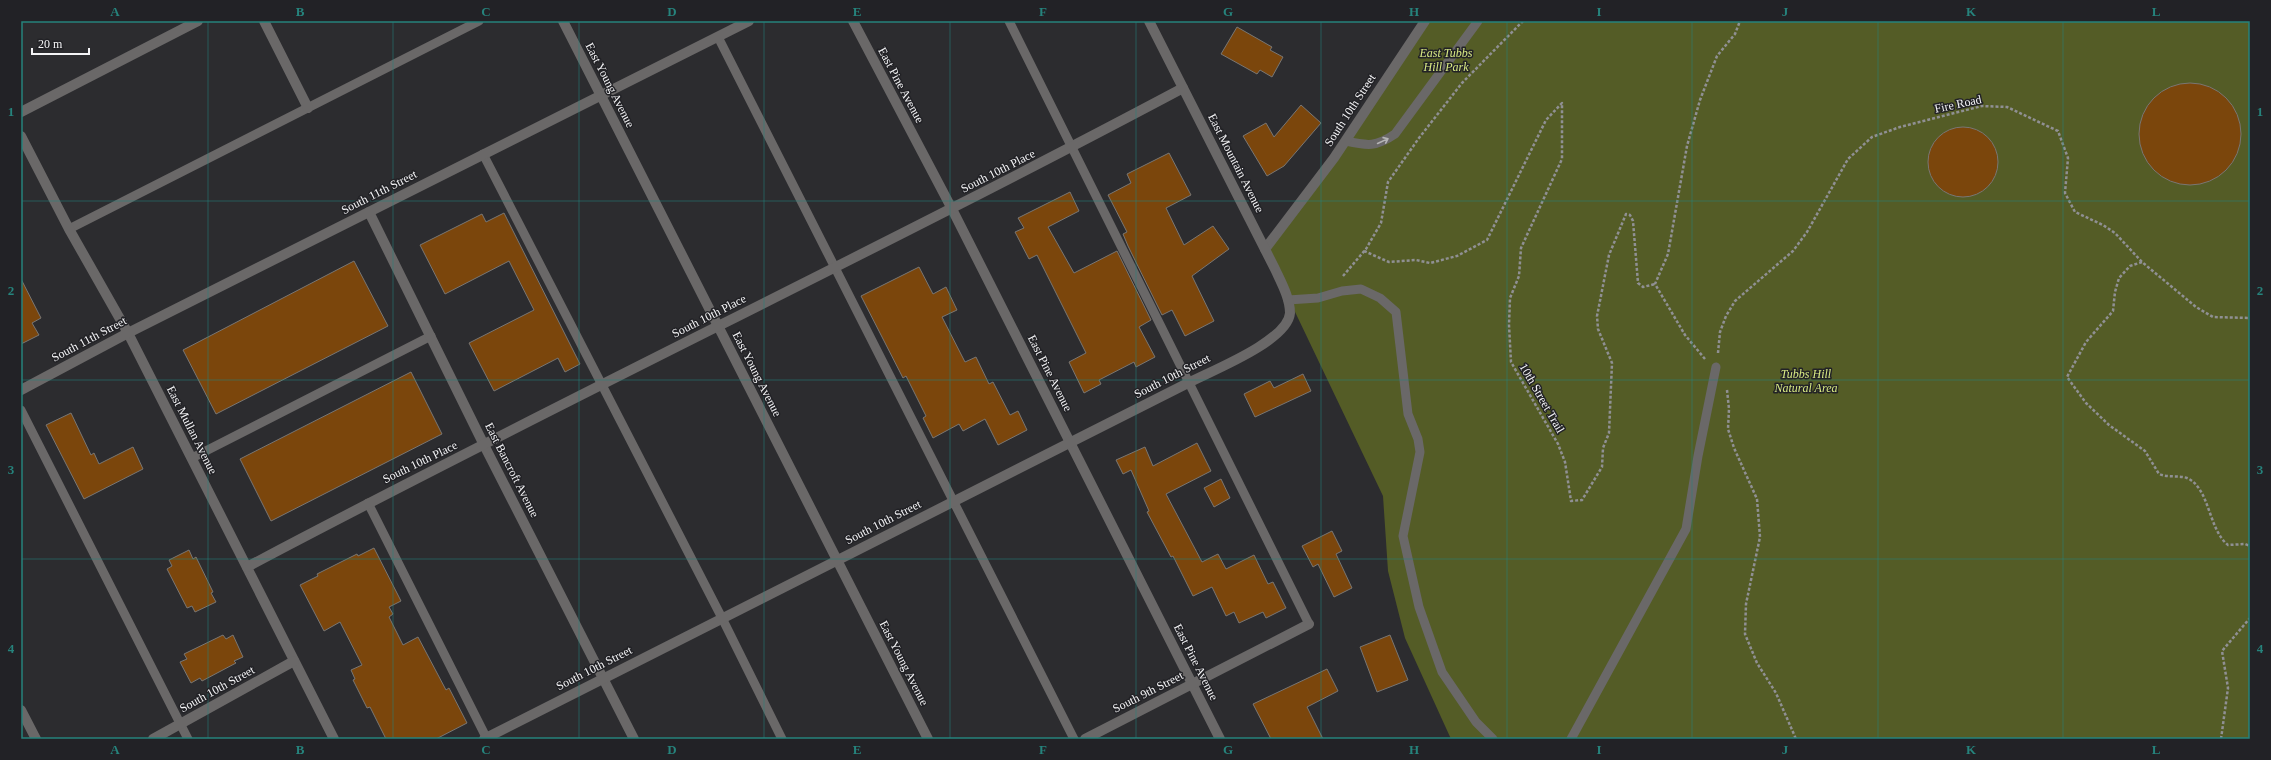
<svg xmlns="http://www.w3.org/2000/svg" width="2271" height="760" font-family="'Times New Roman',serif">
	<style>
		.green { fill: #545c26 }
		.building { fill: #7b460c; stroke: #797673 }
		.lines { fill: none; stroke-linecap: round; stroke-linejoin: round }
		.path { stroke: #909093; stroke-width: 2.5; stroke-dasharray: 3 2; stroke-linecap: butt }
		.lane { stroke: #6a6868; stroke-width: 9 }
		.street { stroke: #6a6868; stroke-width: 10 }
		.oneway { stroke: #b6b5b6 }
		.grid { fill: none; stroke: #26837c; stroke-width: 1; stroke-opacity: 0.55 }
		.labels { text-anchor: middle; stroke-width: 3; stroke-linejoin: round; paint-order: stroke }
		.park-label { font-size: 12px; font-style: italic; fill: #d9ea84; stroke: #222226 }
		.street-label { font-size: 12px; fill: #f4f4f6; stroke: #222226 }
		.neatline { fill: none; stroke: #26837c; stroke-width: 1.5 }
		.grid-label { font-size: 13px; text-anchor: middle; font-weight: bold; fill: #26837c }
	</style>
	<rect width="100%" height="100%" fill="#2c2c2f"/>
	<path class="green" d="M1425 21H2250V739H1451L1405 638 1388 571 1383 496 1265 249Z"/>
	<g class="building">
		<path d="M1237 27 1272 47 1270 50 1283 57 1272 77 1260 70 1257 74 1221 54Z"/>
		<circle cx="2190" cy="134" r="51"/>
		<path d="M1301 105 1321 123 1284 166 1267 176 1243 136 1266 123 1274 137Z"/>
		<circle cx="1963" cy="162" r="35"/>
		<path d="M1169 153 1191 195 1166 208 1184 245 1213 226 1229 249 1192 276 1214 321 1185 336 1172 310 1162 315 1128 246 1123 234 1127 232 1108 195 1131 183 1127 174Z"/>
		<path d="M1070 192 1079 211 1048 227 1074 273 1117 251 1151 320 1139 327 1155 357 1136 367 1134 362 1099 380 1101 384 1084 393 1069 362 1086 353 1037 255 1029 259 1015 232 1024 228 1018 218Z"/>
		<path d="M504 213 580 364 565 372 558 358 494 391 469 343 534 310 509 261 445 294 420 245 482 214 486 222Z"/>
		<path d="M354 261 388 326 216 414 183 350Z"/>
		<path d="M919 267 933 294 946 287 957 310 942 317 965 362 976 357 989 384 993 382 1010 415 1018 411 1027 430 998 445 985 419 963 431 959 424 933 438 923 418 926 416 906 376 903 378 861 296Z"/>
		<path d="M21 279 41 318 32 323 39 335 21 344Z"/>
		<path d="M411 372 442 434 271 521 240 459Z"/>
		<path d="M1303 374 1311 391 1255 417 1244 394 1270 381 1274 388Z"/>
		<path d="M71 413 91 455 94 453 99 464 133 447 143 469 84 499 46 425Z"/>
		<path d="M1197 443 1211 471 1166 494 1202 562 1218 554 1226 569 1254 555 1268 584 1273 582 1286 608 1266 618 1263 612 1239 623 1234 612 1226 616 1212 587 1193 596 1173 556 1171 557 1147 512 1149 511 1131 470 1123 474 1116 460 1145 447 1153 466Z"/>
		<path d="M1221 479 1230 498 1214 507 1204 488Z"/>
		<path d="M1332 531 1342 551 1336 554 1352 588 1334 597 1318 564 1313 567 1302 546Z"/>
		<path d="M374 548 401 601 389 607 393 614 389 617 403 645 418 637 446 690 449 688 467 723 436 739H386L370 707 367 708 353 680 355 679 351 670 362 665 340 622 324 631 300 585 318 576 317 574 357 554 358 556Z"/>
		<path d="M189 550 193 559 196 557 213 592 211 593 216 602 195 612 192 606 187 608 167 569 172 566 169 560Z"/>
		<path d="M223 635 226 639 233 635 243 657 234 661 236 663 202 681 200 678 191 683 180 662 187 659 184 654Z"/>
		<path d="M1390 635 1408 680 1377 692 1360 647Z"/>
		<path d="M1327 669 1338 691 1307 707 1323 739H1271L1253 704Z"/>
	</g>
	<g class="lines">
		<g class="path">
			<path d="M1364 251 1389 262 1416 260 1430 263 1457 256 1487 240 1546 120 1562 103V159L1521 248 1519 276 1510 298 1509 325 1511 362 1558 444 1565 462 1571 501 1582 500 1602 467 1603 448 1609 433 1612 363 1598 329 1597 316 1609 255 1626 214 1630 215 1633 221 1638 283 1643 287 1655 284"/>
			<path d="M2142 262 2130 266 2119 278 2115 292 2113 311 2086 342 2067 377 2086 403 2109 425 2145 451 2159 474C2168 478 2178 475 2187 478 2210 488 2208 529 2228 545L2245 544 2250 546"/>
			<path d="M1343 276 1366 249 1381 223 1388 182 1419 138 1462 83 1523 21"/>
			<path d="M1718 353 1720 332 1726 316 1735 301 1793 251 1807 232 1848 159 1872 137 1900 127 1982 106 2007 107 2058 131 2068 158 2065 193 2075 212 2103 225 2115 233 2142 262 2196 307 2213 317 2250 318"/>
			<path d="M1705 359 1685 335 1655 284 1668 254 1687 146 1700 100 1717 56 1735 34 1740 21"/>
			<path d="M1727 390 1729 409 1728 429 1734 448 1757 499 1760 537 1746 604 1745 634 1757 663 1776 693 1796 739"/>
			<path d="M2221 739 2228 688 2222 651 2250 618"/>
		</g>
		<g class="lane">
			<path d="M1009 21 1309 624"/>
			<path d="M718 37 1074 739"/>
			<path d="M1346 141C1368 146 1376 147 1395 134L1478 21"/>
			<path d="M483 154 722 618 782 739"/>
			<path d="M69 229 479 21"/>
			<path d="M1288 300 1318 298 1342 291 1361 289 1380 298 1396 312 1408 414 1418 439 1420 452 1403 536 1419 607 1442 672 1476 722 1493 739"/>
			<path d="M21 410 188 739"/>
			<path d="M192 458 431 336"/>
			<path d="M368 503 487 739"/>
			<path d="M1571 739 1686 529 1698 456 1716 367"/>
		</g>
		<g class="street">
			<path d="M264 21 308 108"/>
			<path d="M563 21 928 739"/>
			<path d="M853 21 952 209 1220 739"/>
			<path d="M21 112 198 21"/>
			<path d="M21 136 69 229 128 333 334 739"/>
			<path d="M369 212 484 445 634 739"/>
			<path d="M1265 249 1334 158 1425 21"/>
			<path d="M21 390 128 333 749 21"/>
			<path d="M247 567C556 403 873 253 1183 88"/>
			<path d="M21 710 36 739"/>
			<path d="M153 739 294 661"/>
			<path d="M484 739 1188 383C1211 371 1288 341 1290 313 1290 298 1281 282 1275 269L1149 21"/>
			<path d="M1085 739 1309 624"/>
		</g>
	</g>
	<defs><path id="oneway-shaft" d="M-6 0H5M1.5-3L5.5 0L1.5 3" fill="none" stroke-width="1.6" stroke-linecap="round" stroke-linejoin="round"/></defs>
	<use class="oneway" href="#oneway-shaft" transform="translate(1383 141) rotate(-25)"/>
	<path class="grid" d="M208 21V739M393 21V739M579 21V739M764 21V739M950 21V739M1136 21V739M1321 21V739M1507 21V739M1692 21V739M1878 21V739M2063 21V739M21 201H2250M21 380H2250M21 559H2250"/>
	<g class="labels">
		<g class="park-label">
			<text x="1446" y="57">East Tubbs<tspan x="1446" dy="14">Hill Park</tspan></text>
			<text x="1806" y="378">Tubbs Hill<tspan x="1806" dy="14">Natural Area</tspan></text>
		</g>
		<g class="street-label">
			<text transform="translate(610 85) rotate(63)" y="4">East Young Avenue</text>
			<text transform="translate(901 85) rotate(62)" y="4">East Pine Avenue</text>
			<text transform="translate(1958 104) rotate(-12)" y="4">Fire Road</text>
			<text transform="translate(1350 110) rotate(-57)" y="4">South 10th Street</text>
			<text transform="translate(1236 163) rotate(63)" y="4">East Mountain Avenue</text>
			<text transform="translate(998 171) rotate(-27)" y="4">South 10th Place</text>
			<text transform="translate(379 192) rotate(-27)" y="4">South 11th Street</text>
			<text transform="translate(709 316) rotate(-27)" y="4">South 10th Place</text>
			<text transform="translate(89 339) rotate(-28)" y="4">South 11th Street</text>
			<text transform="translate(1050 373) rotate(63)" y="4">East Pine Avenue</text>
			<text transform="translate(757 374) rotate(63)" y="4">East Young Avenue</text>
			<text transform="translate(1172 376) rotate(-27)" y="4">South 10th Street</text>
			<text transform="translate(1542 398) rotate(60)" y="4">10th Street Trail</text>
			<text transform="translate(192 430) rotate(63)" y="4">East Mullan Avenue</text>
			<text transform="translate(420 462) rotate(-26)" y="4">South 10th Place</text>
			<text transform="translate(512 470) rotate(63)" y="4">East Bancroft Avenue</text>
			<text transform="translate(883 522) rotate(-27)" y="4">South 10th Street</text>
			<text transform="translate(1196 662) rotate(63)" y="4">East Pine Avenue</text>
			<text transform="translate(904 663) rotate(63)" y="4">East Young Avenue</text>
			<text transform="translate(594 668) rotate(-27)" y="4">South 10th Street</text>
			<text transform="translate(217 689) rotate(-29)" y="4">South 10th Street</text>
			<text transform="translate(1148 692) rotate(-27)" y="4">South 9th Street</text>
		</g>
	</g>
	<rect width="2271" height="760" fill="none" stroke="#222226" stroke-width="44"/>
	<path d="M32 48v6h57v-6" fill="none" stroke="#f4f4f6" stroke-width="2"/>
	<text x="38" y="48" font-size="12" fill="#f4f4f6" stroke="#222226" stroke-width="3" paint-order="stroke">20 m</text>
	<rect x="22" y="22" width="2227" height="716" class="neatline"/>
	<g class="grid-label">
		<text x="115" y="16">A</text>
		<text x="300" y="16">B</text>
		<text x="486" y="16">C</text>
		<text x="672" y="16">D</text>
		<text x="857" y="16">E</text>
		<text x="1043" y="16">F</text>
		<text x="1228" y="16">G</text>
		<text x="1414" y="16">H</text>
		<text x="1599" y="16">I</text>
		<text x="1785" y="16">J</text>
		<text x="1971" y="16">K</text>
		<text x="2156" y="16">L</text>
		<text x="11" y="116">1</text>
		<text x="2260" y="116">1</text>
		<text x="11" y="295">2</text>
		<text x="2260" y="295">2</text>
		<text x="11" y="474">3</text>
		<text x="2260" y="474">3</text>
		<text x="11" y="653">4</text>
		<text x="2260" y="653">4</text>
		<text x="115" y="754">A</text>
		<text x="300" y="754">B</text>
		<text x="486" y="754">C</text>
		<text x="672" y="754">D</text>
		<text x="857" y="754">E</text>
		<text x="1043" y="754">F</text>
		<text x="1228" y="754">G</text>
		<text x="1414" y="754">H</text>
		<text x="1599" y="754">I</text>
		<text x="1785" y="754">J</text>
		<text x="1971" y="754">K</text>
		<text x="2156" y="754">L</text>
	</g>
</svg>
